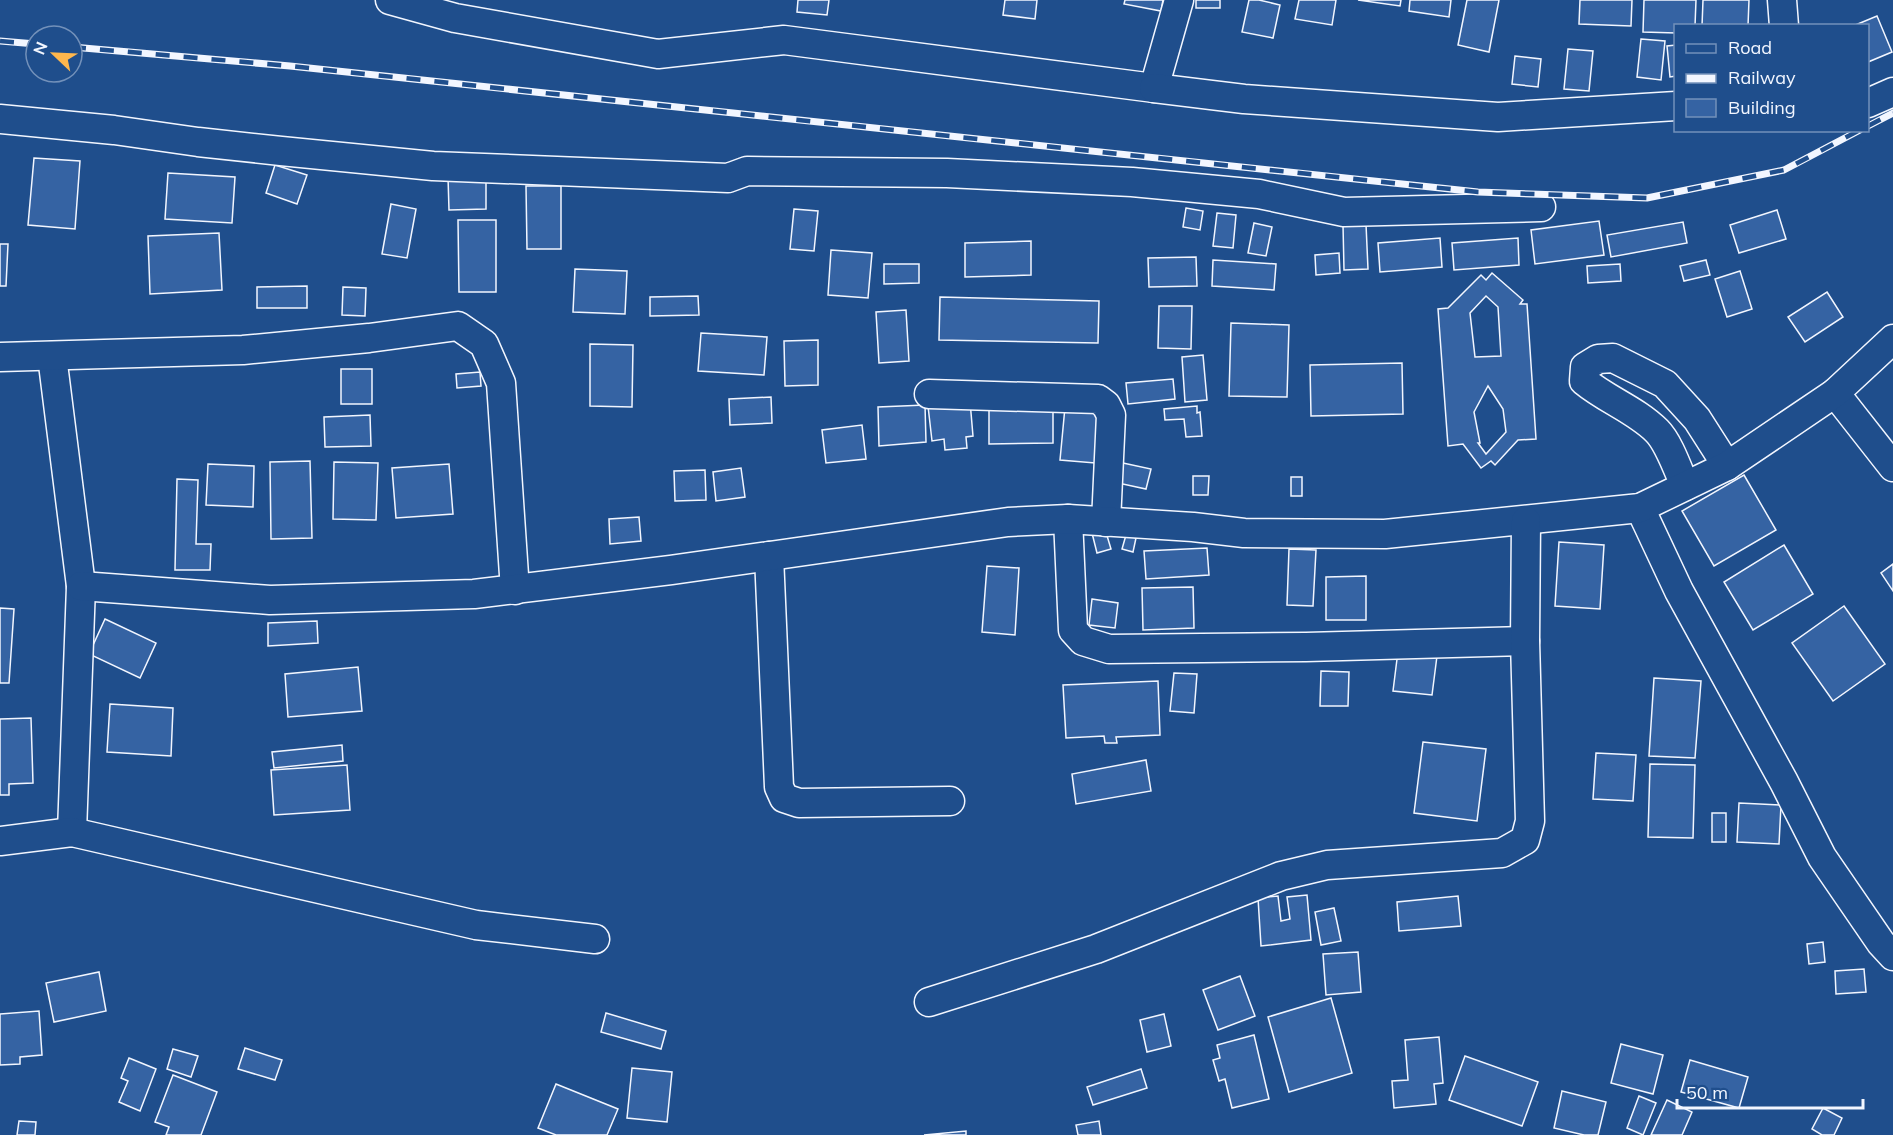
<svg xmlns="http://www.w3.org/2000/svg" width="1893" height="1135" font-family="Mulish,sans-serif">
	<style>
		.building { fill: #3563a3; stroke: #f2f6ff; stroke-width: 1.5; fill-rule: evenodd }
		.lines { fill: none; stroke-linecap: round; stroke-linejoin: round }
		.minor-casing { stroke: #f2f6ff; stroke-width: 31 }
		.minor { stroke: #1f4e8c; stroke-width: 28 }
		.rail-casing { stroke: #f2f6ff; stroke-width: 7 }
		.rail { stroke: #1f4e8c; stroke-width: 4.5; stroke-dasharray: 14; stroke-linecap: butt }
	</style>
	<rect width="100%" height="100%" fill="#1f4e8c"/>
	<g class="building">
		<path d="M798 0H829L827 15 797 12Z"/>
		<path d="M1005 0H1037L1035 19 1003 15Z"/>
		<path d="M1125 0H1163L1161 11 1124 4Z"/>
		<rect x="1196" y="0" width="24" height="8"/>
		<path d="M1249 0H1259L1280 5 1273 38 1242 32Z"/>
		<path d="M1299 0H1336L1332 25 1295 19Z"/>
		<path d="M1358 0H1401L1400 6Z"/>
		<path d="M1410 0H1451L1449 17 1409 11Z"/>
		<path d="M1467 0H1499L1489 52 1458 45Z"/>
		<path d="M1580 0H1632L1631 26 1579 24Z"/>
		<path d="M1644 0H1696L1695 26H1676V33L1643 32Z"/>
		<path d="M1703 0H1749L1748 26H1702Z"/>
		<path d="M1877 16 1892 52 1868 62V26H1853Z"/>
		<path d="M1641 39 1665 41 1661 80 1637 77Z"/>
		<path d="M1676 45V76L1670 77 1667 46Z"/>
		<path d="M1568 49 1593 51 1589 91 1564 89Z"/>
		<path d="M1515 56 1541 59 1538 87 1512 84Z"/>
		<path d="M34 158 80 161 75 229 28 225Z"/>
		<path d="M275 165 307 175 297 204 266 193Z"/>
		<path d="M168 173 235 177 232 223 165 219Z"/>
		<path d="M486 176V209L449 210 448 177Z"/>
		<path d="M526 186H561V249H527Z"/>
		<path d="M391 204 416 209 407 258 382 254Z"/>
		<path d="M1186 208 1203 211 1200 230 1183 227Z"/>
		<path d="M794 209 818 211 814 251 790 249Z"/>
		<path d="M1777 210 1786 239 1739 253 1730 225Z"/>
		<path d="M1217 213 1236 215 1233 248 1213 246Z"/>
		<path d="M458 220H496V292H459Z"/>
		<path d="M1599 221 1604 255 1535 264 1531 230Z"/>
		<path d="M1683 222 1687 243 1611 257 1607 235Z"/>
		<path d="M1254 223 1272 227 1266 256 1248 253Z"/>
		<path d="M1366 224 1368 269 1344 270 1343 225Z"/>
		<path d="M219 233 222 290 150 294 148 236Z"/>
		<path d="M1440 238 1442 267 1380 272 1378 243Z"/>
		<path d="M1518 238 1519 265 1454 270 1452 243Z"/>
		<path d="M1031 241V275L965 277V243Z"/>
		<path d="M0 244H8L6 286H0Z"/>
		<path d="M831 250 872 253 868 298 828 295Z"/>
		<path d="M1339 253 1340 273 1316 275 1315 255Z"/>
		<path d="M1196 257 1197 286 1149 287 1148 258Z"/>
		<path d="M1213 260 1276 264 1274 290 1212 286Z"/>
		<path d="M1706 260 1710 275 1684 281 1680 266Z"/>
		<path d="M884 264H919V283L884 284Z"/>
		<path d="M1620 264 1621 281 1588 283 1587 266Z"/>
		<path d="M575 269 627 271 625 314 573 312Z"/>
		<path d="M1740 271 1752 309 1727 317 1715 279Z"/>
		<path d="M1492 273 1523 300 1520 304H1527L1536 439 1518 440 1495 465 1491 461 1481 468 1463 444 1448 446 1438 309 1448 308 1481 275 1486 280ZM1486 296 1498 307 1501 356 1475 357 1470 313ZM1488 386 1503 409 1506 432 1486 454 1478 443H1480L1474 412Z"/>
		<path d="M307 286V308H257V287Z"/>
		<path d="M343 287 366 288 365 316 342 315Z"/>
		<path d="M1827 292 1843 317 1805 342 1788 317Z"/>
		<path d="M698 296 699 315 650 316V297Z"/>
		<path d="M940 297 1099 301 1098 343 939 340Z"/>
		<path d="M1159 306H1192L1191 349 1158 348Z"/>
		<path d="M906 310 909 361 879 363 876 312Z"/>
		<path d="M1231 323 1289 325 1287 397 1229 396Z"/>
		<path d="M701 333 767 337 764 375 698 371Z"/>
		<path d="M818 340V385L785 386 784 341Z"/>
		<path d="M590 344 633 345 632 407 590 406Z"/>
		<path d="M1203 355 1207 400 1185 402 1182 357Z"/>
		<path d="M1402 363 1403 414 1311 416 1310 365Z"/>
		<rect x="341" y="369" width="31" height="35"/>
		<path d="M480 372 481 386 457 388 456 374Z"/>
		<path d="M1173 379 1175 399 1128 404 1126 383Z"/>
		<path d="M771 397 772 423 730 425 729 399Z"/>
		<path d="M970 401 973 436 966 437 967 448 945 450 944 439 932 441 928 406Z"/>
		<path d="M925 405 926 442 879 446 878 407Z"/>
		<path d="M989 406H1053V443L989 444Z"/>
		<path d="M1197 406V413L1200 412 1202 436 1186 437 1184 419 1165 420 1164 409Z"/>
		<path d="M1065 407 1100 410 1095 463 1060 460Z"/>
		<path d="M370 415 371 446 325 447 324 417Z"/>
		<path d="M862 425 866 459 826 463 822 430Z"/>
		<path d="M310 461 312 538 271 539 270 462Z"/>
		<path d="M334 462 378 463 376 520 333 519Z"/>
		<path d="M1123 463 1151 469 1146 489 1118 483Z"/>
		<path d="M208 464 254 466 253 507 206 505Z"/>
		<path d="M449 464 453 514 396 518 392 468Z"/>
		<path d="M741 468 745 497 716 501 713 472Z"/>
		<path d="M705 470 706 500 675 501 674 471Z"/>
		<path d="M1744 475 1776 530 1714 566 1682 511Z"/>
		<path d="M1193 476H1209L1208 495H1193Z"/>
		<rect x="1291" y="477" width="11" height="19"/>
		<path d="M177 479 198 480 196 544H211L210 570H175Z"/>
		<path d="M639 517 641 541 610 544 609 519Z"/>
		<path d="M1105 529 1111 549 1097 553 1092 533Z"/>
		<path d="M1126 535 1136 538 1133 552 1122 549Z"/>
		<path d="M1559 542 1604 545 1600 609 1555 606Z"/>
		<path d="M1784 545 1813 594 1753 630 1724 582Z"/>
		<path d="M1207 548 1209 575 1146 579 1144 551Z"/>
		<path d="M1289 549 1316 550 1313 606 1287 605Z"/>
		<path d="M1893 564V591L1881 573Z"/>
		<path d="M987 566 1019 568 1015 635 982 632Z"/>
		<path d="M1366 576V620H1326V577Z"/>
		<path d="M1193 587 1194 628 1143 630 1142 588Z"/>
		<path d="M1092 599 1118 603 1115 628 1089 625Z"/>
		<path d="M1844 606 1885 664 1833 701 1792 643Z"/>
		<path d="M0 608 14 609 9 683H0Z"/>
		<path d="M105 619 156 643 140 678 89 654Z"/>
		<path d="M317 621 318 643 268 646V623Z"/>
		<path d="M1398 651 1437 656 1432 695 1393 691Z"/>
		<path d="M358 667 362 711 288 717 285 674Z"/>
		<path d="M1321 671 1349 672 1348 706H1320Z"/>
		<path d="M1174 673 1197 674 1194 713 1170 711Z"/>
		<path d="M1654 678 1701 681 1695 758 1649 756Z"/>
		<path d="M1158 681 1160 735 1116 737 1117 743H1105L1104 736 1066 738 1063 685Z"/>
		<path d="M110 704 173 708 171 756 107 752Z"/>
		<path d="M31 718 33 783 9 784V795H0V719Z"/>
		<path d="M1423 742 1486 749 1477 821 1414 813Z"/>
		<path d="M342 745 343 761 274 768 272 752Z"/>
		<path d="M1596 753 1636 755 1633 801 1593 799Z"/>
		<path d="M1146 760 1151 791 1076 804 1072 774Z"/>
		<path d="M1650 764 1695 765 1693 838 1648 837Z"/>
		<path d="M347 765 350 810 274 815 271 770Z"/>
		<path d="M1739 803 1781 805 1779 844 1737 842Z"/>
		<rect x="1712" y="813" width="14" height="29"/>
		<path d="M1307 895 1311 940 1261 946 1258 898 1278 896 1281 921 1290 919 1287 897Z"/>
		<path d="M1458 896 1461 926 1399 931 1397 902Z"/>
		<path d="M1334 908 1341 941 1321 945 1315 912Z"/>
		<path d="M1823 942 1825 962 1809 964 1807 944Z"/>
		<path d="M1358 952 1361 992 1326 995 1323 954Z"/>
		<path d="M1864 969 1866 992 1836 994 1835 971Z"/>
		<path d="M99 972 106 1011 54 1022 46 983Z"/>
		<path d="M1240 976 1255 1016 1218 1030 1203 990Z"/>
		<path d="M1331 998 1352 1073 1289 1092 1268 1017Z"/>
		<path d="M39 1011 42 1055 20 1057V1064L0 1065V1014Z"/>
		<path d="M606 1013 666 1031 661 1049 601 1032Z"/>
		<path d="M1164 1014 1171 1046 1147 1052 1140 1020Z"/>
		<path d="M1254 1035 1269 1099 1232 1108 1225 1079 1219 1081 1213 1060 1220 1058 1217 1045Z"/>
		<path d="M1439 1037 1443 1083 1434 1084 1436 1104 1394 1108 1392 1081 1408 1080 1405 1040Z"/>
		<path d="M1621 1044 1663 1055 1653 1094 1611 1083Z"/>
		<path d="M245 1048 282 1060 275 1080 238 1069Z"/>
		<path d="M173 1049 198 1056 191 1077 167 1069Z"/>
		<path d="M1465 1056 1538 1082 1522 1126 1449 1100Z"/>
		<path d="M129 1058 156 1069 140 1111 119 1102 128 1081 121 1078Z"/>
		<path d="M1690 1060 1748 1077 1739 1108 1681 1092Z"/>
		<path d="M632 1068 672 1072 667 1122 627 1118Z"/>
		<path d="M1141 1069 1147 1088 1093 1105 1087 1087Z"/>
		<path d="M173 1075 217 1092 201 1135H166L169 1127 155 1122Z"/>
		<path d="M556 1084 618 1109 607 1135H556L538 1128Z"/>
		<path d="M1562 1091 1606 1102 1598 1135H1584L1554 1128Z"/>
		<path d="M1639 1096 1656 1103 1643 1135 1627 1128Z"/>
		<path d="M1667 1100 1692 1112 1682 1135H1651Z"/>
		<path d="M1823 1108 1842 1118 1834 1135H1822L1812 1129Z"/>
		<path d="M19 1121 36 1122 35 1135H17Z"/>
		<path d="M1099 1121 1101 1135H1078L1076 1125Z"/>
		<path d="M966 1131V1135H924Z"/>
	</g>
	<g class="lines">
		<g class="minor-casing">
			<g id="minor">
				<path d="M390 0 455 18 658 54 784 40 1154 88 1179 0"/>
				<path d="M1782 0 1784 26"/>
				<path d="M1154 88 1244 99 1498 117 1676 106"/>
				<path d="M1868 103 1893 92"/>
				<path d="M0 119 114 130 198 142 281 151 433 166 728 178 747 171 947 173 1132 182 1259 194 1344 212 1541 207"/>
				<path d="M52 356 81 586 72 832"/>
				<path d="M0 357 243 350 369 338 458 326 484 344 501 383 515 590"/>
				<path d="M1835 393 1893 467"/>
				<path d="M929 394 1098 399 1106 405 1111 415 1106 522"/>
				<path d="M1685 486C1678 470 1669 443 1657 431 1636 410 1607 400 1584 381L1585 367 1598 359 1613 358 1665 384 1697 419 1727 466"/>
				<path d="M1640 508 1679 591 1784 782 1822 857 1881 943 1893 956"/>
				<path d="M1068 519 1073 630 1083 641 1109 649 1306 647 1525 641"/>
				<path d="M769 556 779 787 784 798 799 803 950 801"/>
				<path d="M81 586 270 600 474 594 671 570 1008 522 1068 519 1193 527 1244 533 1385 534 1640 508 1727 466 1835 393 1893 339"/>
				<path d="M0 841 72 832 476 925 595 939"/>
				<path d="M929 1002 1096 949 1281 876 1327 865 1502 853 1525 840 1530 821 1525 641 1526 521"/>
			</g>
		</g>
		<use href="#minor" class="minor"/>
		<g class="rail-casing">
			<g id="rail">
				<path d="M0 41 36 44"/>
				<path d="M72 47 290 66 1478 192 1647 198 1784 170 1860 130"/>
				<path d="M1868 126 1893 113"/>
			</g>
		</g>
		<use href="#rail" class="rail"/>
	</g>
	<rect x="1674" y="24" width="195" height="108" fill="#1f4e8c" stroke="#7391ba" stroke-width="1.5"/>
	<rect x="1686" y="44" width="30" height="9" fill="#1f4e8c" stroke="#7391ba" stroke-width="1.5"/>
	<text x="1728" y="54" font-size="18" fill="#f2f6ff">Road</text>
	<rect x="1686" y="74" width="30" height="9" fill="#f2f6ff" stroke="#7391ba" stroke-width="1.5"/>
	<text x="1728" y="84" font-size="18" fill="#f2f6ff">Railway</text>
	<rect x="1686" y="99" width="30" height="18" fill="#3563a3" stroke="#7391ba" stroke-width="1.5"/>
	<text x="1728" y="114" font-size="18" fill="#f2f6ff">Building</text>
	<g transform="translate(54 54) rotate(293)"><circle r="28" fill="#1f4e8c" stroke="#7391ba" stroke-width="1.5"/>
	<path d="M0-4.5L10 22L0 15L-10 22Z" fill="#ffb74d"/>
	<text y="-9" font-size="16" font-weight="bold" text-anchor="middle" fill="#f2f6ff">N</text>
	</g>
	<path d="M1677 1099v9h186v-9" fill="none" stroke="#f2f6ff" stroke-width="3"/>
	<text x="1686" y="1099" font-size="18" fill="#f2f6ff" stroke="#1f4e8c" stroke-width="4.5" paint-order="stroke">50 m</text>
</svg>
